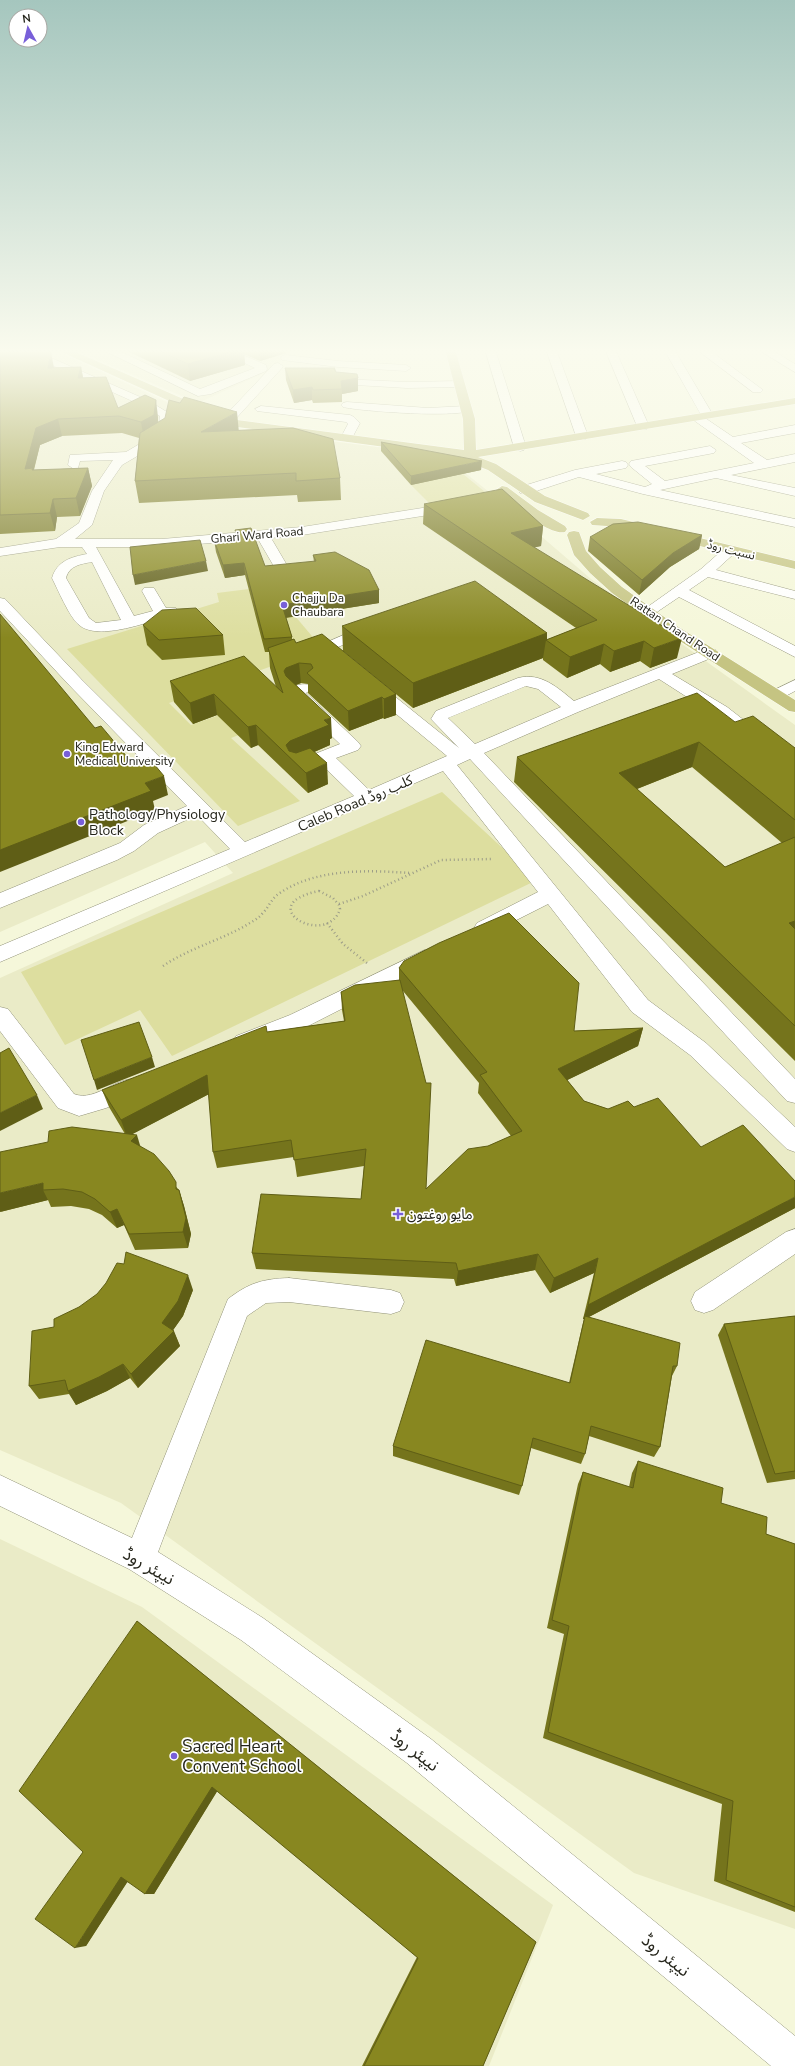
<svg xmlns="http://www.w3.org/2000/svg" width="795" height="2066" font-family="'Nunito Sans','Noto Sans Arabic',sans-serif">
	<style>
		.built { fill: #eaebc7 }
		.green { fill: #ddde9f }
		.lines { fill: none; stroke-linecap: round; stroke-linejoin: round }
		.minor-casing { stroke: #919278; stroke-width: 1 }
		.major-casing { stroke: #fff; stroke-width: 1 }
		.path { stroke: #9c9d88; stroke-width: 2.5; stroke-dasharray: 1 3; stroke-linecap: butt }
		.minor { fill: #fff; fill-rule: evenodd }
		.major { fill: #c5c482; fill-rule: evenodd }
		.wall { fill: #75741c; fill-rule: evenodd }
		.shaded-wall { fill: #5f5e16 }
		.building { fill: #888720; stroke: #5f5e16 }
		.poi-dot { fill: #785fd9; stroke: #fff; stroke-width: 1.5 }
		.labels { text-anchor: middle; stroke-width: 3.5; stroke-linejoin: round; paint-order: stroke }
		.far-street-label { font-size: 12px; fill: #25251b; stroke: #fff }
		.far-poi-label { font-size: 12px; fill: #25251b; stroke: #fff; text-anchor: start }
		.street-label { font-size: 14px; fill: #25251b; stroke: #fff }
		.poi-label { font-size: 14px; fill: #25251b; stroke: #fff; text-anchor: start }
		.near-street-label { font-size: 17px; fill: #25251b; stroke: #fff }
		.near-poi-label { font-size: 17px; fill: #25251b; stroke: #fff; text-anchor: start }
	</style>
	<rect width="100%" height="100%" fill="#f5f7da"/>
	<g class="built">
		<path d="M0 349H51L206 420 222 425 240 430 443 455 499 500 591 579 795 725V1929L634 1873 121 1503 0 1450V978L233 873 205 842 0 932Z"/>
		<path d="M73 349H291L273 369 198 403Z"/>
		<path d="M0 1539 142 1607 553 1905 489 2066H0Z"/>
	</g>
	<g class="green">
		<path d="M463 474 490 496 433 507 411 485Z"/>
		<path d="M249 589 254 610 264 609 268 621 295 616 322 648 169 703 191 725 239 708 259 727 231 738 300 801 238 826 67 649 219 602 217 593Z"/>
		<path d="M442 792 537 880 172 1056 140 1010 65 1045 21 972Z"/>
	</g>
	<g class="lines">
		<g class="minor-casing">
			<g id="minor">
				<path d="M101 349H115L200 389 255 368 215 349H229L266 365 267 369 266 371 211 394 198 396Z"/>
				<path d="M485 349H495L526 447 524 450 520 451 514 447Z"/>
				<path d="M546 349H556L588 436 586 439H578L576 436Z"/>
				<path d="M605 349H615L649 426 647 429H639L637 426Z"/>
				<path d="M664 349H674L713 415 711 417 705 418 733 437 795 425V433L741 443 767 460 795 454V462L731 475 795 488V496L716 478 660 490 795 519V527L643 494 579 477 530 493H520L519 490 520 487 575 470 622 461 626 462 628 465 626 468 596 474 645 487 652 484 631 467 629 464 631 461 710 446 716 450 714 453 645 466 665 481 754 463 692 419 690 417 692 415H701Z"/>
				<path d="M696 349H708L763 390 761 392H753Z"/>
				<path d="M757 349H770L795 364V372Z"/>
				<path d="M286 355 338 361 406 365 411 368 406 371 338 367 282 360 281 358 282 356Z"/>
				<path d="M49 357 147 400 172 415 168 438 122 465 104 491 92 525 75 539H162L302 527 454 503 461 507 454 511 302 535 271 538 291 572 289 575H279L258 539 162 547H96L134 616 153 611 142 591 144 588H154L166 608H176L178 611 176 614C153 620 97 643 78 624 69 616 58 590 52 578 57 561 71 557 87 554L82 547H60L0 556V548L56 539 79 523 92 491 113 460 80 461 78 468 74 469 68 465 70 455 126 452 158 433 160 416 139 404 45 362 44 360 45 358ZM92 562 121 620 96 623 89 618 66 578C69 566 80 564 92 562Z"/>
				<path d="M278 363 283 366 282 368 230 425H222L220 422 222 419 274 364Z"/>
				<path d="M342 379 407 382 459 381 465 384 459 387 407 388 338 384 336 382Z"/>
				<path d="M347 402 428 408 466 406 472 409C465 419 358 411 343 407L341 405 343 403Z"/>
				<path d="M261 406 350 415 354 417 360 423 351 440 347 441 341 437 348 424 346 422 257 411 255 409Z"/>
				<path d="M731 546 736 547 738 550 716 570 795 591V599L708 577 689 590 795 646V657L679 597 651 616H641L639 613 701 569 726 547Z"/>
				<path d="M0 598 5 599 82 680 245 842 354 796 321 764 298 772 292 771 289 767 292 763 340 744 289 695 287 692C292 685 303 683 311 685L313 688 306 693 358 742 361 746 358 750 336 758 369 790 447 756 366 689 364 686 366 683H378L459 748 431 719 436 711 518 678C541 672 558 688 574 701L704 650H716L718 653 716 656 672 674 727 707 795 760V774L789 773 715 715 659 679 578 712 484 753 795 1079V1103L787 1101 470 759 457 765 648 1000 706 1043 795 1127V1152L787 1149 690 1055 632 1012 548 904 491 933 484 935 477 933 474 928 477 923 538 892 443 771 0 962V946L230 849 197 815 158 833 134 851 117 860 0 908V893L120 843 144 825 187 806 70 686 0 611ZM526 686 538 689 561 707 475 744 448 718Z"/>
				<path d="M369 624 374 626 377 629 374 632 338 647 340 652 353 664 351 667H339L327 657 322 646 325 643Z"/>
				<path d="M795 680V691L782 698H770L768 695 770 692Z"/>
				<path d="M425 950 432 953 435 958 432 963 306 1027 244 1051 236 1048 233 1042 236 1036 290 1015Z"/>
				<path d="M0 1007 8 1009 74 1094C96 1103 119 1073 141 1080L144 1087 141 1094 106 1108 79 1116 58 1108 0 1031Z"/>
				<path d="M795 1229V1254L713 1310 704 1313 695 1310 691 1301 695 1292 786 1232Z"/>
				<path d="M289 1278 391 1290 400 1293 404 1302 400 1311 391 1314 289 1302 266 1303 247 1316 158 1552 263 1618 431 1739 795 2036V2066H771L407 1763 241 1640 129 1569 0 1506V1475L132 1538 228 1299C249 1283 262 1279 289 1278Z"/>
			</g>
		</g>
		<g class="major-casing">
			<g id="major">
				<path d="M55 349H69L229 419 464 450 463 419 445 349H455L475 419 476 450 795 398V404L478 457 496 464 545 496 588 513 590 516 583 520 535 502 488 470 470 463 466 458 222 425Z"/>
				<path d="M502 486 507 487 538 510 565 526 567 529 565 532C549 536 511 503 497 493L496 490Z"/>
				<path d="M597 518 621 519 795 561V569L621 527 592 525 590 522Z"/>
				<path d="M574 531 579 532 586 551 600 567 622 587 677 626 795 700V712L789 711 666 632 612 593 590 573 574 555 567 535 569 532Z"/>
			</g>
		</g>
		<g class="path">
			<path d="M319 891 333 898 339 905 340 909C327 949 250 905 319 891Z"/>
			<path d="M339 904 363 896 441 860 493 859"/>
			<path d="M327 923 343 944 367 963"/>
			<path d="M163 966C188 949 218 941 245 926 251 922 258 919 262 914 268 908 271 900 277 895 314 868 367 870 410 873"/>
		</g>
		<use href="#minor" class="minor"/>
		<use href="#major" class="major"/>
	</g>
	<g class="wall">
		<path d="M123 349H285L286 353 260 361 244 354 245 365 190 381Z"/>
		<path d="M0 352 54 368 81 367 83 378 118 408 158 417V423L239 430 340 478 341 500 298 502 297 495 139 503 135 481 139 438 122 433 62 436 40 445 34 470 88 468 92 486 80 516 57 517 55 531 0 534Z"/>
		<path d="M285 368H335L336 371V372L358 378V391L342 394V402L313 403 312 400 294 403 286 380Z"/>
		<path d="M381 442 481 470 411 485 381 451Z"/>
		<path d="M424 504 543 526 541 546 534 547 677 658 650 668 640 661 610 672 600 664 567 678 543 660V658L413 708 343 651 342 626 547 633V640L576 628 423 524Z"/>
		<path d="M235 530 265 566 314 562 313 555 379 590V603L286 618 292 637V640L296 643 396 694V715L384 719 383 718 349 731 308 693V684L301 683 296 685 332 738 330 739V745L314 752 328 784 308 793 258 745 251 748 217 715 193 724 174 702 170 681 276 687 270 668 269 652H265L245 575 225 578 216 552 214 540 236 537Z"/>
		<path d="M702 535 699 549 670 567 639 595 588 551 590 537Z"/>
		<path d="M143 625 223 635 225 655 162 660 147 645Z"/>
		<path d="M735 722 795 748V1061L514 782 517 757ZM692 767 782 843 725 867 637 789Z"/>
		<path d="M399 968 574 1031 643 1028 638 1046 567 1080 584 1101 608 1109 634 1107 701 1147 795 1208 589 1317 677 1366 672 1376 660 1447 654 1457 589 1436 585 1454 581 1464 531 1448 522 1486 519 1495 393 1456V1446L569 1383 582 1327 584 1319H583L594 1273 550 1293 535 1270 456 1286 454 1279 256 1269 252 1253 361 1199 364 1166 297 1177 294 1157 217 1168 213 1152 209 1094 132 1134 141 1147 179 1190 184 1206 191 1234 188 1248 135 1250 124 1225 117 1228 102 1215 89 1209 71 1206 51 1207 48 1200 0 1212 125 1134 109 1107 102 1090 267 1032 344 1021 342 1010 341 992 399 980ZM403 991 479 1083 478 1093 511 1136 488 1146 426 1189Z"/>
		<path d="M193 1290 183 1316 173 1330 180 1346 138 1388 130 1378 107 1391 76 1405 69 1394 39 1399 29 1386 54 1327Z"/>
		<path d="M795 1316V1479L767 1483 718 1335 724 1324Z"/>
		<path d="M638 1461 721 1503 766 1534 795 1544V1912L714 1881 722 1804 543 1738 564 1634 547 1628 578 1484 583 1472 629 1487 632 1473Z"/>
		<path d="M137 1621 536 1942 483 2066H362L417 1957 217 1791 154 1894 127 1882 86 1946 83 1852Z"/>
	</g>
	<g class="shaded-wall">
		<path d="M238 349H244L245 365 190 381 188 364Z"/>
		<path d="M259 349H285L286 353 260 361Z"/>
		<path d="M51 352 54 368H48Z"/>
		<path d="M81 367 84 383 78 378Z"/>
		<path d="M358 378V391L342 394 341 381Z"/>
		<path d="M312 387V400L294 403 293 390Z"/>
		<path d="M156 400 158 417 157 432 144 439 141 422Z"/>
		<path d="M237 412 239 433 201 432Z"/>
		<path d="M58 419 62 436 40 445 33 472 25 469 36 428Z"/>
		<path d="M482 461 481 470 411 485V476Z"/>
		<path d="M88 468 92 486 80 516 76 498Z"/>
		<path d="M53 499 57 517 55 531 50 513Z"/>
		<path d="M543 526 541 546 510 553 511 533Z"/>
		<path d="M702 535 699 549 670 567 639 595 642 580 673 553Z"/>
		<path d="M206 561 208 571 135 585 133 575Z"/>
		<path d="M244 563 245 575 225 578 223 565Z"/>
		<path d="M379 590V603L283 618 282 605Z"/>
		<path d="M547 633V641L546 640 543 658 413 708V683Z"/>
		<path d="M682 638 677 658 650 668 654 648Z"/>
		<path d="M644 641 640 661 610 672 614 651Z"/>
		<path d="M604 644 600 664 567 678 570 657Z"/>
		<path d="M299 663 301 683 288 688 284 671 286 668Z"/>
		<path d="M214 694 217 715 193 724 190 703Z"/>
		<path d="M396 694V715L384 719V699Z"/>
		<path d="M382 697 383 718 349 731 348 711Z"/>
		<path d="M331 718 332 738 330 739V745L294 761 286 745 290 741 324 720Z"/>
		<path d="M256 725 258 745 251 748 248 727Z"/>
		<path d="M699 742 692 767 614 798 619 773Z"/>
		<path d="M327 763 328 784 308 793 306 773Z"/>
		<path d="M164 776 168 795 153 801 155 810 0 872V850L145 783Z"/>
		<path d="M795 921V941L789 923Z"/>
		<path d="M643 1028 638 1046 555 1086 558 1069Z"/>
		<path d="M152 1057 155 1067 97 1090 94 1080Z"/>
		<path d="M207 1075 211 1093 127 1137 121 1120Z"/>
		<path d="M37 1095 43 1109 0 1131V1113Z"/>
		<path d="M137 1135 142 1152 131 1141Z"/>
		<path d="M43 1183V1190L48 1200 0 1212V1193Z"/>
		<path d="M179 1190 184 1206 191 1234 188 1248 183 1232Z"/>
		<path d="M795 1197V1208L585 1319V1316L584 1319H583L588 1305Z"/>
		<path d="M117 1209 124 1225 117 1228 110 1212Z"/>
		<path d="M538 1254 535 1270 456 1286 458 1271Z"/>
		<path d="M598 1258 594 1273 550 1293 554 1278Z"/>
		<path d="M188 1275 193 1290 183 1316 169 1336 174 1331 180 1346 138 1388 131 1374 162 1323Z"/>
		<path d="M123 1364 130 1378 107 1391 76 1405 68 1391Z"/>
		<path d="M212 1787 218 1790 154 1894H145Z"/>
		<path d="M121 1877 130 1878 86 1946 75 1948Z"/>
	</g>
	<g class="building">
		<path d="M156 349H238L188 364Z"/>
		<path d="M46 350 51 352 48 368 81 367 78 378 106 377 118 408 145 395 156 400 154 415 141 422 119 416 58 419 36 428 25 469 33 468 32 470 88 468 76 498 53 499 50 513 0 515V352Z"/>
		<path d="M285 368H335L334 369 336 372 357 374 358 378 341 381 342 389 313 390 312 387 293 390Z"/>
		<path d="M184 397 237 412 201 432 293 428 333 439 340 478 296 481V473L135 481 140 433 165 418 169 400 180 403Z"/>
		<path d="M381 442 482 461 411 476Z"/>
		<path d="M502 489 543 526 511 533 682 638 654 648 644 641 614 651 604 644 570 657 546 640 597 620 424 504Z"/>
		<path d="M638 522 702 535 673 553 642 580 590 537 613 524Z"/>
		<path d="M251 528 265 566 316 561 313 555 335 552 369 570 379 590 282 605 292 637 264 639 244 563 223 565 214 540 237 537 238 538 235 530Z"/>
		<path d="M200 540 206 561 133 575 130 547Z"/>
		<path d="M475 581 547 633 413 683 342 626Z"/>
		<path d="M196 608 223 635 159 640 143 625 162 610Z"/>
		<path d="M0 614 95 728 101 726 133 764 149 758 164 776 145 783 151 791 0 850Z"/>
		<path d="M322 634 396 694 384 699 382 697 348 711 307 673 313 668 311 664 299 663 286 668 284 671 286 676 331 718 324 720 329 725 290 741 286 745 289 751 296 753 310 748 327 763 306 773 256 725 248 727 214 694 190 703 170 681 244 656 283 693 268 648 294 639 296 643Z"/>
		<path d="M697 693 735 722 753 716 795 748V820L699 742 619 773 725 867 795 837V921L789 923 795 929V1026L517 757Z"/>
		<path d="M509 913 579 983 574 1031 643 1028 558 1069 584 1101 608 1109 628 1101 634 1107 658 1098 701 1147 743 1125 795 1181V1197L588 1305 598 1258 554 1278 538 1254 458 1271 456 1263 252 1253 261 1194 361 1199 366 1149 294 1160 291 1140 213 1152 207 1075 121 1120 102 1090 266 1026 267 1032 345 1021 341 992 355 985 400 980 426 1083H431L426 1189 468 1149 488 1146 522 1131 480 1075 487 1072 399 968 404 961 439 943Z"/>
		<path d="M139 1022 152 1057 94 1080 81 1040Z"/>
		<path d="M9 1048 37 1095 0 1113V1053Z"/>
		<path d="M72 1127 137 1135 131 1141 154 1154 169 1171 176 1182V1189L179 1190 186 1218 183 1232 129 1234 117 1209 110 1212 95 1199 82 1192 63 1189 43 1190V1183L0 1193V1152L48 1142 49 1131Z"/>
		<path d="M126 1252 188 1275 178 1301 162 1323 174 1331 131 1374 123 1364 99 1377 68 1391 65 1380 29 1386 32 1331 54 1327V1319L79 1307 97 1294 106 1283 117 1263 124 1264Z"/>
		<path d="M585 1316 680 1343 677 1366H673L660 1447 591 1426 585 1454 533 1438 522 1486 393 1446 426 1340 570 1383Z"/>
		<path d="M795 1316V1471L775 1474 724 1324Z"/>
		<path d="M638 1461 723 1488 721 1503 767 1517 766 1534 795 1544V1907L726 1880 733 1801 548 1732 569 1626 552 1620 583 1472 633 1488Z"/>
		<path d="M137 1621 536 1942 483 2066H364L418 1958 212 1787 145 1894 121 1877 75 1948 35 1919 83 1852 19 1791Z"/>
	</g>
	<linearGradient id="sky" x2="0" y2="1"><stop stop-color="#a5c6be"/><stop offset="0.55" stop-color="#fafbee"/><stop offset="1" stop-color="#fafbee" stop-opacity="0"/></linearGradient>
	<rect width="795" height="638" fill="url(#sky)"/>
	<g class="poi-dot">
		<circle cx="284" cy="605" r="4"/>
		<circle cx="67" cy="754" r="4"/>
		<circle cx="81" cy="822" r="4"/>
		<path d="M396 1208h4v4h4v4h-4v4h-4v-4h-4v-4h4z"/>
		<circle cx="174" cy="1756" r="4"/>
	</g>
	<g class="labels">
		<g class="far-street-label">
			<text transform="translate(257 535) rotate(-5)" y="4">Ghari Ward Road</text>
			<text transform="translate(731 550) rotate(14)" y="4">نسبت روڈ</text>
			<text transform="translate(675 629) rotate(34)" y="4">Rattan Chand Road</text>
		</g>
		<g class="far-poi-label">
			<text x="292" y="602">Chajju Da<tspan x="292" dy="14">Chaubara</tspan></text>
			<text x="75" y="751">King Edward<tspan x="75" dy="14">Medical University</tspan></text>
		</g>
		<g class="street-label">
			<text transform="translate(355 803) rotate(-23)" y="5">Caleb Road کلب روڈ</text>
		</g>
		<g class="poi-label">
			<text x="89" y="819">Pathology/Physiology<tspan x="89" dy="16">Block</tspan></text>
			<text x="407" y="1219">مایو روغتون</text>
		</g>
		<g class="near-street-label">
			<text transform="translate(149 1566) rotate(30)" y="6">نیپئر روڈ</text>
			<text transform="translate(415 1750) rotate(38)" y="6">نیپئر روڈ</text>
			<text transform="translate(666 1955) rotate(39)" y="6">نیپئر روڈ</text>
		</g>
		<g class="near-poi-label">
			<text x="182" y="1752">Sacred Heart<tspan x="182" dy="20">Convent School</tspan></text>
		</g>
	</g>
	<g transform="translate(28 28) rotate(352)"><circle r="19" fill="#ffffff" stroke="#a8a8a4"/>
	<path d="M0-3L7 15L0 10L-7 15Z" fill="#785fd9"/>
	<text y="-6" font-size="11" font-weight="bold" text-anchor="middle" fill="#25251b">N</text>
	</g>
</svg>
